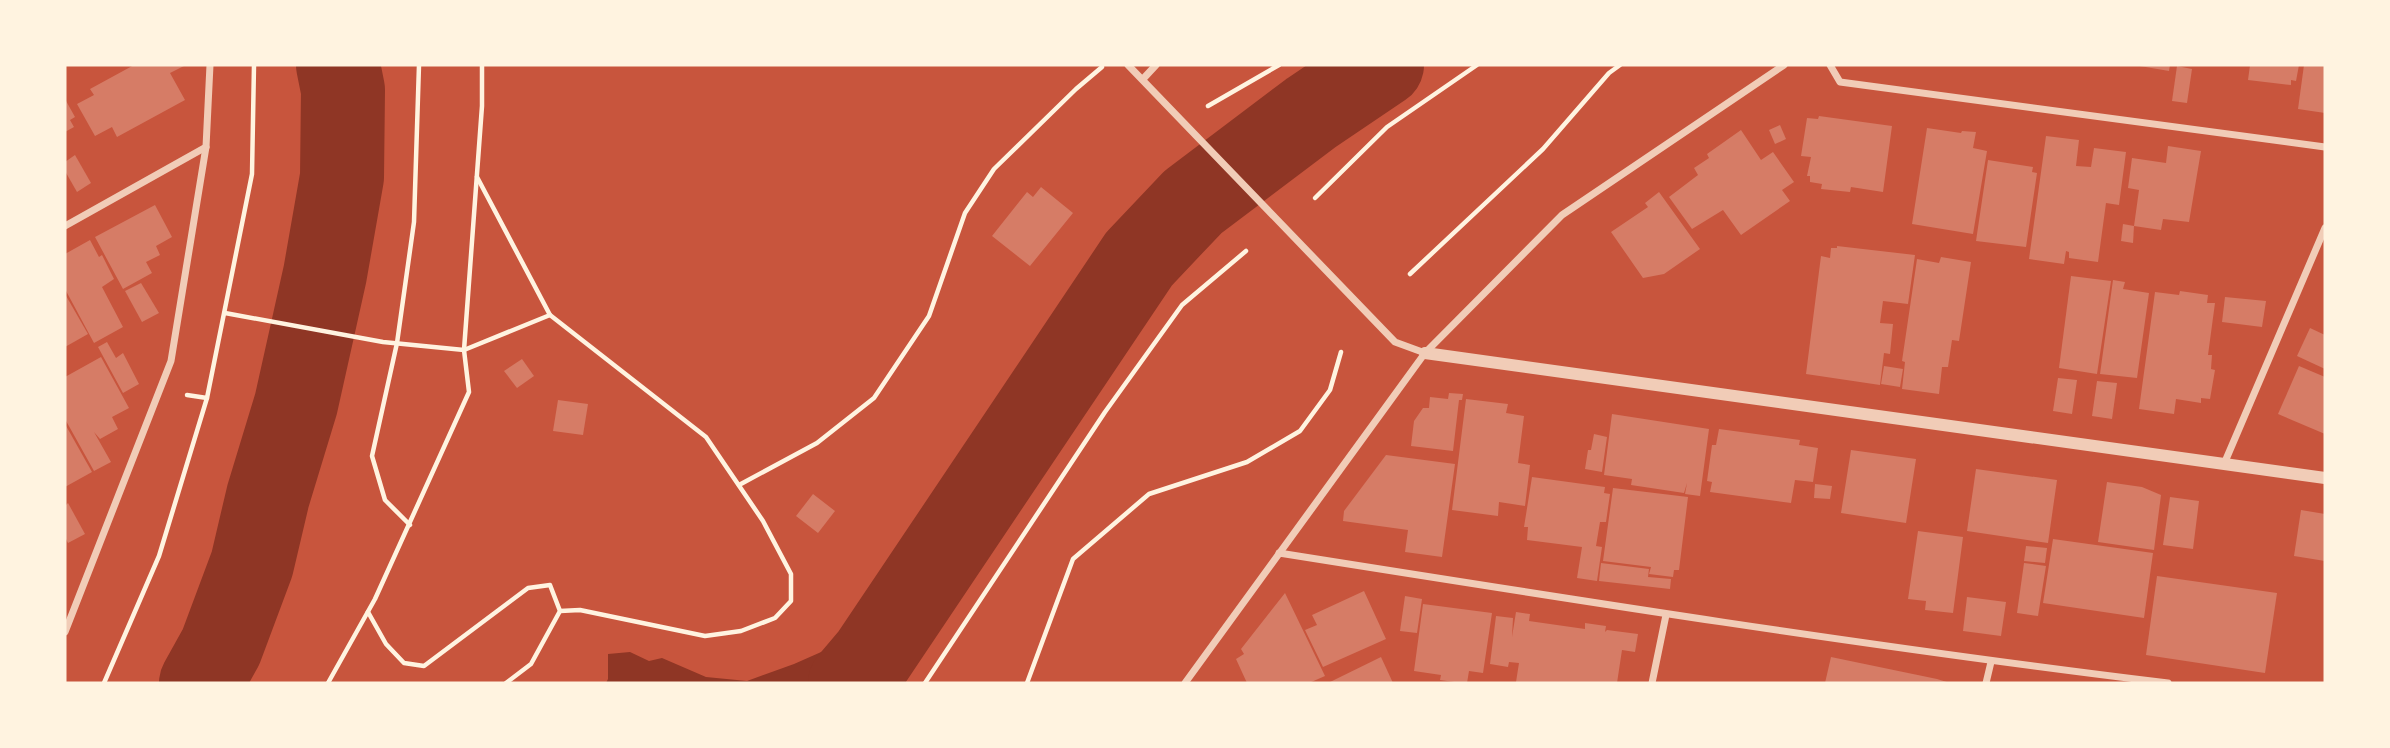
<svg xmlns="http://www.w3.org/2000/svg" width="2390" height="748" font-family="'Exo 2',sans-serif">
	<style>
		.water { fill: #8f3625 }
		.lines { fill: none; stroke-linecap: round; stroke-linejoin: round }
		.river { stroke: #8f3625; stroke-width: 84 }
		.building { fill: #d67c66 }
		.path { stroke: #fff3e0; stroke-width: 4.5 }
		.minor { stroke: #f1ccb7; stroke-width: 7 }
		.tertiary { stroke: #f1ccb7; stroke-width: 12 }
	</style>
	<rect width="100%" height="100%" fill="#c8553d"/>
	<path class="water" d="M837 645 833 656 811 683H606L608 679V654L630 652 649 661 662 658 706 677 747 681 794 664Z"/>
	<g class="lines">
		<g class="river">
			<path d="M201 683 221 647 252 564 268 496 296 404 325 274 342 177 343 90 338 65"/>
			<path d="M850 683 872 657 1139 259 1193 202 1311 113 1382 65"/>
		</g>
	</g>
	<g class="building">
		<path d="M134 65H186L170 73 185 100 117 137 112 127 95 136 77 104 94 95 90 89Z"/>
		<path d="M2134 65H2170L2169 71Z"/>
		<path d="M2250 65H2299L2296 81 2291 80V85L2248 80Z"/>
		<path d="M2304 65H2325V113L2298 109Z"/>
		<path d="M2177 66 2192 69 2187 103 2172 101Z"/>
		<path d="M65 99 75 117 70 120 74 127 65 132Z"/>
		<path d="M1819 116 1892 126 1883 192 1851 187 1850 192 1821 189 1822 184 1810 182V176H1807L1811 157 1801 156 1807 118 1818 119Z"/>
		<path d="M1780 125 1786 139 1775 144 1769 130Z"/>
		<path d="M1927 128 1961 133 1962 131 1976 132 1973 148 1987 151 1973 234 1912 224Z"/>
		<path d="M1741 130 1761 160 1773 152 1794 182 1782 190 1790 201 1741 235 1723 210 1692 229 1669 197 1698 175 1694 168 1709 158 1707 154Z"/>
		<path d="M2046 136 2079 140 2076 166 2091 167 2094 148 2126 152 2119 205 2106 203 2098 262 2069 258V252L2066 251 2064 264 2029 259Z"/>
		<path d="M2168 146 2201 151 2189 222 2163 219 2161 230 2134 226 2139 190 2128 188 2132 158 2166 163Z"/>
		<path d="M75 155 91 183 77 192 65 171V162Z"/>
		<path d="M1988 160 2033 167 2032 172 2037 173 2026 247 1976 241Z"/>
		<path d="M1041 187 1073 213 1030 266 992 236 1027 192 1033 197Z"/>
		<path d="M1659 192 1700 249 1664 274 1643 278 1611 232 1648 207 1645 203Z"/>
		<path d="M155 205 172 237 156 246 160 255 146 262 152 273 123 289 95 237Z"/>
		<path d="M2123 224 2134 226 2133 243 2121 241Z"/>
		<path d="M90 240 99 257 102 255 114 279 102 287 123 327 94 343 65 289V254Z"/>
		<path d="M1837 246 1915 255 1908 304 1883 301 1880 323 1893 324 1890 354 1884 353 1880 385 1806 374 1821 256 1830 258 1831 248H1837Z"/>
		<path d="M1941 257 1971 262 1959 341 1952 340 1948 367H1942L1939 394 1902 389 1905 362 1902 361 1917 259 1939 263Z"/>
		<path d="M2071 276 2111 281 2097 374 2059 368Z"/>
		<path d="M2113 280 2125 282 2123 289 2149 293 2137 378 2100 374Z"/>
		<path d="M141 283 159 313 142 322 125 291Z"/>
		<path d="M2180 291 2208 295 2207 303H2215L2208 355H2212L2211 369 2215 370 2210 399 2201 398V403L2176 399 2174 414 2139 409 2155 292 2179 295Z"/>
		<path d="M65 294 88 334 65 347Z"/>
		<path d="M2225 297 2266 301 2262 327 2222 322Z"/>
		<path d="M2310 328 2325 335V369L2297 356Z"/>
		<path d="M107 342 116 358 123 353 139 384 123 393 98 347Z"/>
		<path d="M101 357 129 408 112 417 118 429 100 439 94 432 111 462 94 471 65 419V377Z"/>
		<path d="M522 359 534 376 517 388 504 371Z"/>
		<path d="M1884 366 1903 369 1900 387 1881 384Z"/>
		<path d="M2299 366 2325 377V434L2278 414Z"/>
		<path d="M2058 378 2077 380 2072 414 2053 411Z"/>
		<path d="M2097 381 2117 383 2112 419 2092 416Z"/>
		<path d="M1449 393 1463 394 1462 400H1459L1453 451 1411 446 1414 421 1423 408H1429L1430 397 1448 399Z"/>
		<path d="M1466 399 1508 404 1506 413 1524 416 1518 463 1530 465 1525 506 1499 502 1498 516 1452 510Z"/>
		<path d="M558 400 588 404 583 435 553 431Z"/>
		<path d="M1612 414 1709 429 1700 496 1685 494 1687 483 1684 493 1631 485 1632 479 1604 475Z"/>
		<path d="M65 424 92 472 65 487Z"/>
		<path d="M1719 429 1800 440 1799 445 1818 448 1813 482 1795 480 1791 503 1710 492 1712 482 1707 481 1712 445H1716Z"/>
		<path d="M1594 434 1607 437 1602 472 1585 469 1588 450H1591Z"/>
		<path d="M1851 450 1916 459 1906 523 1841 513Z"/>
		<path d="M1386 455 1455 464 1442 557 1405 552 1408 530 1343 521 1344 511Z"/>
		<path d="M1976 469 2057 480 2048 543 1967 531Z"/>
		<path d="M1532 477 1605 487 1604 493 1610 494 1606 522H1600L1596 546 1602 547 1597 581 1577 578 1582 547 1527 540 1528 527H1524Z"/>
		<path d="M2107 482 2142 487 2161 495 2154 550 2098 542Z"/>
		<path d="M1815 484 1832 486 1830 499 1814 498Z"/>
		<path d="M1613 488 1688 497 1679 570H1674L1673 577 1649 574 1651 567 1603 561Z"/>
		<path d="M813 494 835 511 818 533 796 516Z"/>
		<path d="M2170 497 2199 501 2193 549 2163 545Z"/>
		<path d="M68 503 85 534 68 543 65 537V506Z"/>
		<path d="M2301 510 2325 514V561L2294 556Z"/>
		<path d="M1918 531 1963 537 1953 613 1925 610 1926 601 1908 599Z"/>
		<path d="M2053 539 2153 553 2144 618 2043 603Z"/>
		<path d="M2026 546 2047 548 2045 563 2024 561Z"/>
		<path d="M1601 563 1649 569 1648 577 1671 579 1670 589 1599 581Z"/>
		<path d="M2024 563 2046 566 2038 616 2017 613Z"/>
		<path d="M2157 576 2277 593 2265 673 2146 655Z"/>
		<path d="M1364 591 1386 639 1323 667 1305 630 1317 625 1312 615Z"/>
		<path d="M1285 593 1325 676 1309 683H1247L1236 659 1244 654 1241 649Z"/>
		<path d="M1405 596 1422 599 1417 633 1400 631Z"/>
		<path d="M1967 597 2006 602 2001 636 1963 631Z"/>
		<path d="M1423 604 1492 613 1483 673 1469 671 1467 683H1461L1440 680 1441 675 1414 671Z"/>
		<path d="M1516 612 1530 614 1529 621 1585 629V623L1606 626 1605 632 1607 630 1638 634 1635 652 1622 650 1617 683 1516 682 1519 663 1509 662 1508 667 1490 664 1496 616 1513 618 1512 637Z"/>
		<path d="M1381 657 1393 683H1328Z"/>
		<path d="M1831 657 1937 679 1950 683H1825Z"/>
	</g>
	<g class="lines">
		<g class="path">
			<path d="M1208 106 1279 65"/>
			<path d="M477 177 550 315 706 437 763 521 791 574V601L775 618 741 631 705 636 580 610 560 611"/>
			<path d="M1315 198 1387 127 1477 65"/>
			<path d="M1410 274 1543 149 1609 73 1620 65"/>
			<path d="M225 313 383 342 464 350 550 315"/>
			<path d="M187 395 207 398"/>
			<path d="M739 485 817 443 874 398 929 316 965 213 994 169 1076 89 1102 67"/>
			<path d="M410 525 385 500 372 456 397 343 414 222 419 65"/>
			<path d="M368 612 386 644 404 663 424 666 528 588 550 585 560 611 531 664 506 683"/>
			<path d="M104 683 159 556 207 398 252 174 254 65"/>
			<path d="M328 683 375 599 469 392 464 350 482 106V65"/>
			<path d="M925 683 1105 412 1182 305 1246 251"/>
			<path d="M1027 683 1073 559 1149 494 1247 462 1300 431 1330 390 1341 352"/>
		</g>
		<g class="minor">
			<path d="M1128 65 1395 342 1425 353"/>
			<path d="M1830 65 1840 82 2325 147"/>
			<path d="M1143 79 1156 65"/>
			<path d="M65 226 206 147"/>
			<path d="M2224 464 2325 228"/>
			<path d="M1279 553C1575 600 1871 647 2168 683"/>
			<path d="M65 632 171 361 206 147 210 65"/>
			<path d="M1185 683 1425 353 1562 215 1784 65"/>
			<path d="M1652 683 1666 615"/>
			<path d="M1986 683 1991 662"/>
		</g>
		<path class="tertiary" d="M1425 353 2325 478"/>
	</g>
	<rect width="2390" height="748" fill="none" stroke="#fff3e0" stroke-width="133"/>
</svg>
